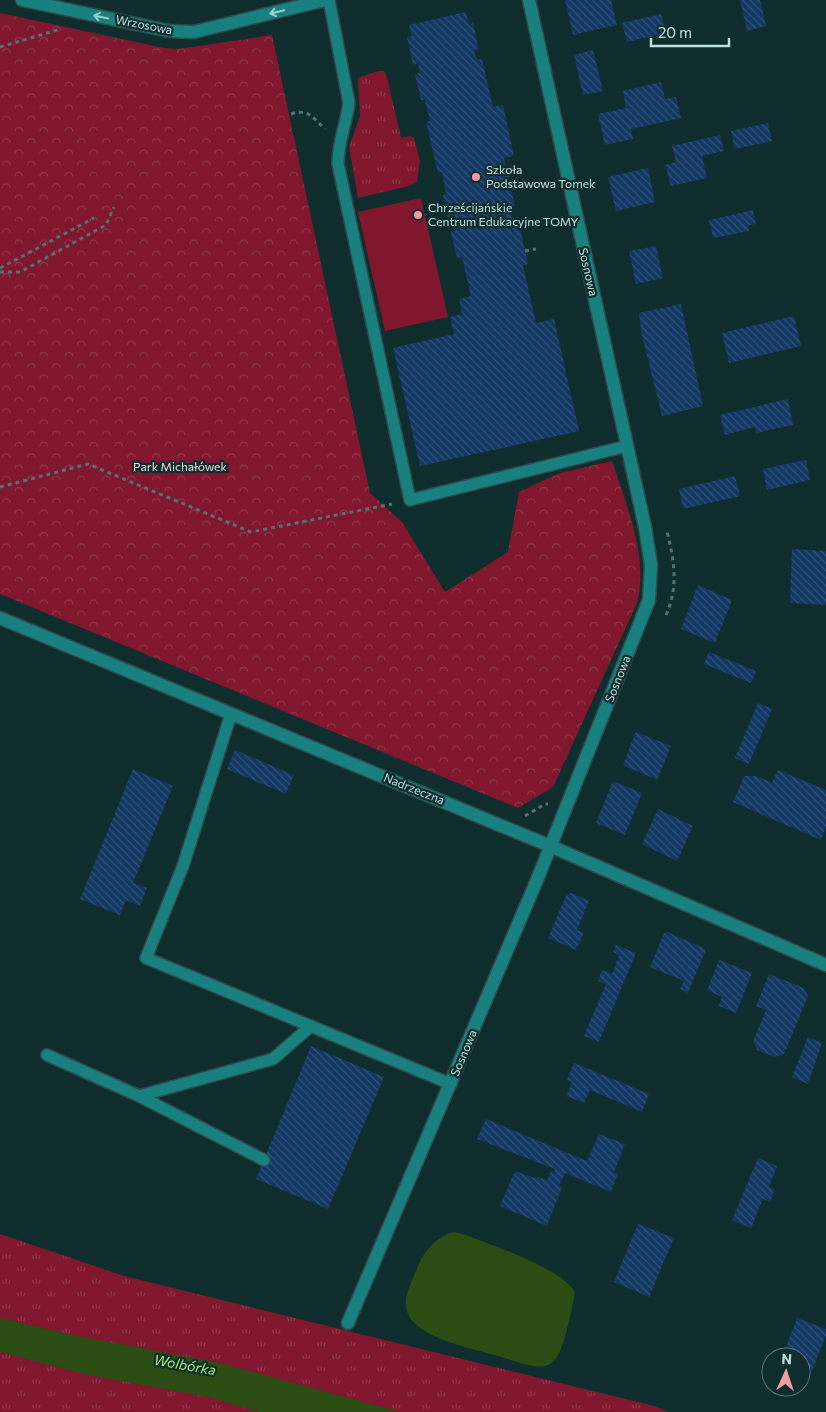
<svg xmlns="http://www.w3.org/2000/svg" width="826" height="1412" font-family="Commissioner,sans-serif">
	<style>
		.grass { fill: url(#grass-tufts) }
		.forest { fill: url(#forest-crowns) }
		.garden { fill: #80172e }
		.water { fill: #2b4c13 }
		.building { fill: url(#building-back-hatch) }
		.lines { fill: none; stroke-linecap: round; stroke-linejoin: round }
		.lane-casing { stroke: #304a4a; stroke-width: 14 }
		.street-casing { stroke: #304a4a; stroke-width: 15 }
		.path { stroke: #517373; stroke-width: 3; stroke-dasharray: 4 4; stroke-linecap: butt }
		.lane { stroke: #188180; stroke-width: 11 }
		.street { stroke: #188180; stroke-width: 12 }
		.oneway { stroke: #98cfce }
		.poi-dot { fill: #f49aa2; stroke: #102d2d; stroke-width: 2 }
		.labels { text-anchor: middle; stroke-width: 4.5; stroke-linejoin: round; paint-order: stroke }
		.street-label { font-size: 12px; fill: #b8e2e1; stroke: #102d2d }
		.poi-label { font-size: 12px; fill: #b8e2e1; stroke: #102d2d; text-anchor: start }
		.park-label { font-size: 12px; fill: #fad8da; stroke: #102d2d }
		.water-label { font-size: 14px; font-style: italic; fill: #a0f06b; stroke: #102d2d }
	</style>
	<defs>
		<pattern id="grass-tufts" width="24" height="20" patternUnits="userSpaceOnUse" patternTransform="scale(1.25)"><rect width="24" height="20" fill="#80172e"/><path d="M3 7l-1-3M5 7V3M7 7l1-3M15 17l-1-3M17 17v-4M19 17l1-3" fill="none" stroke="#90384c"/></pattern>
		<pattern id="forest-crowns" width="20" height="18" patternUnits="userSpaceOnUse" patternTransform="scale(1.25)"><rect width="20" height="18" fill="#80172e"/><path d="M2 6a3 3 0 1 1 6 0M12 15a3 3 0 1 1 6 0" fill="none" stroke="#90384c"/></pattern>
		<pattern id="building-back-hatch" width="6" height="6" patternUnits="userSpaceOnUse" patternTransform="scale(1.25)"><rect width="6" height="6" fill="#123763"/><path d="M-1 5l2 2M0 0l6 6M5-1l2 2" fill="none" stroke="#325479"/></pattern>
	</defs>
	<rect width="100%" height="100%" fill="#102d2d"/>
	<g class="grass">
		<path d="M378 71H384L387 77 401 138 410 136 414 138 420 161 417 182 409 186 358 198 349 147 360 116 358 78Z"/>
		<path d="M0 1234 124 1276 654 1406 669 1412H0Z"/>
	</g>
	<path class="forest" d="M0 13 164 48 179 49 272 35 370 493 402 522 445 592 508 552 519 492 560 473 612 461C626 505 649 556 637 603L553 787 518 808 0 594Z"/>
	<path class="garden" d="M421 198 448 317 385 331 358 212Z"/>
	<g class="water">
		<path d="M454 1232 466 1235C491 1245 566 1270 575 1293 571 1310 565 1351 553 1362 542 1373 515 1361 502 1357 476 1349 415 1339 407 1311 403 1297 411 1283 416 1271 424 1251 434 1238 454 1232Z"/>
		<path d="M0 1318 72 1335 216 1362 400 1412H258L209 1397 88 1375 0 1352Z"/>
	</g>
	<g class="building">
		<path d="M565 0H611L617 25 573 35Z"/>
		<path d="M740 0H760L766 26 747 31Z"/>
		<path d="M466 12 469 24 473 23 479 49 474 50 477 60 482 59 493 107 503 105 514 156 504 158 515 206 510 207 512 218 518 217 525 251 528 264 523 266 536 323 554 319 579 431 420 466 393 348 454 334 450 317 462 314 459 299 471 296 462 257 457 258 451 232 456 230 454 219 449 221 443 195 446 194 442 172 438 173 426 122 430 121 425 100H421L415 74 420 73 418 63 413 65 407 37 412 36 409 25Z"/>
		<path d="M661 14 666 33 627 42 622 23Z"/>
		<path d="M593 50 603 91 583 95 574 55Z"/>
		<path d="M661 82 665 99 676 97 681 118 631 129 633 139 605 145 598 114 626 108 623 91Z"/>
		<path d="M768 123 772 141 735 149 731 131Z"/>
		<path d="M720 135 724 151 702 156 707 178 671 186 665 165 676 162 672 146Z"/>
		<path d="M648 168 655 202 616 211 608 177Z"/>
		<path d="M753 210 756 224 748 225 749 231 713 238 709 220Z"/>
		<path d="M656 246 663 278 636 284 629 251Z"/>
		<path d="M681 304 703 406 662 416 641 331 639 313Z"/>
		<path d="M794 316 801 346 729 363 722 333Z"/>
		<path d="M788 399 793 425 756 433 755 427 725 435 720 415Z"/>
		<path d="M806 460 810 480 767 490 763 469Z"/>
		<path d="M735 476 740 496 683 509 679 489Z"/>
		<path d="M792 549 826 551V605L790 603Z"/>
		<path d="M698 585 732 600 715 643 681 629Z"/>
		<path d="M709 652 756 671 751 683 704 664Z"/>
		<path d="M758 703 772 709 749 764 735 758Z"/>
		<path d="M636 732 671 746 657 780 623 765Z"/>
		<path d="M235 750 294 775 286 794 227 769Z"/>
		<path d="M133 769 173 786 133 883 147 888 140 906 126 900 120 915 80 899Z"/>
		<path d="M778 770 826 790V827L821 840 733 802 744 776H757L772 783Z"/>
		<path d="M613 781 642 793 625 835 596 823Z"/>
		<path d="M658 809 693 826 677 861 642 844Z"/>
		<path d="M571 893 589 901 577 930 584 933 576 950 548 938 566 896Z"/>
		<path d="M665 931 706 949 688 993 680 989 684 981 650 967Z"/>
		<path d="M616 945 636 953 599 1042 584 1036 606 984 598 981 602 970 612 974 619 955 613 952Z"/>
		<path d="M719 960 752 973 736 1013 719 1006 722 997 707 990Z"/>
		<path d="M769 974 804 988 808 996 784 1054 775 1057 757 1050 753 1041 766 1010 756 1006Z"/>
		<path d="M808 1037 822 1043 808 1084 792 1077Z"/>
		<path d="M311 1046 384 1077 328 1209 256 1179Z"/>
		<path d="M574 1063 649 1094 642 1112 590 1090 584 1103 566 1096 572 1082 567 1080Z"/>
		<path d="M486 1119 587 1161 599 1134 625 1144 614 1172 618 1174 611 1192 565 1173 559 1186 562 1187 547 1226 500 1206 515 1171 537 1179 538 1177 547 1180 551 1171 554 1173 555 1169 477 1139Z"/>
		<path d="M758 1158 777 1166 769 1187 775 1189 770 1202 763 1199 751 1228 732 1220Z"/>
		<path d="M638 1224 674 1238 649 1297 614 1282Z"/>
		<path d="M797 1318 826 1329V1335L812 1371 801 1367V1357H782Z"/>
	</g>
	<g class="lines">
		<g class="lane-casing">
			<g id="lane">
				<path d="M329 0 349 103C346 125 338 141 338 164L410 500 627 446"/>
				<path d="M231 714 183 866 146 958 451 1084"/>
				<path d="M47 1055 139 1096"/>
				<path d="M264 1160 139 1096 273 1059 311 1026"/>
			</g>
		</g>
		<g class="street-casing">
			<g id="street">
				<path d="M22 0 169 31 194 32 325 0"/>
				<path d="M0 618 550 846 826 965"/>
				<path d="M348 1323 537 880 649 600 651 565 645 527 529 0"/>
			</g>
		</g>
		<g class="path">
			<path d="M0 47 61 29"/>
			<path d="M291 114C308 108 313 118 325 129"/>
			<path d="M525 251 536 249"/>
			<path d="M0 268 94 218"/>
			<path d="M0 272H20L106 225 114 207"/>
			<path d="M0 487 88 464 251 532 392 504"/>
			<path d="M666 615C679 586 674 561 667 531"/>
			<path d="M525 816 545 804H548"/>
		</g>
		<use href="#lane" class="lane"/>
		<use href="#street" class="street"/>
	</g>
	<defs><path id="oneway-shaft" d="M-6 0H5M1.5-3L5.5 0L1.5 3" fill="none" stroke-width="1.6" stroke-linecap="round" stroke-linejoin="round" transform="scale(1.25)"/></defs>
	<g class="oneway">
		<use href="#oneway-shaft" transform="translate(277 12) rotate(166)"/>
		<use href="#oneway-shaft" transform="translate(101 17) rotate(-168)"/>
	</g>
	<g class="poi-dot">
		<circle cx="476" cy="177" r="5"/>
		<circle cx="418" cy="215" r="5"/>
	</g>
	<g class="labels">
		<g class="street-label">
			<text transform="translate(144 25) rotate(11)" y="4">Wrzosowa</text>
			<text transform="translate(588 272) rotate(77)" y="4">Sosnowa</text>
			<text transform="translate(618 679) rotate(-68)" y="4">Sosnowa</text>
			<text transform="translate(414 789) rotate(22)" y="4">Nadrzeczna</text>
			<text transform="translate(464 1053) rotate(-67)" y="4">Sosnowa</text>
		</g>
		<g class="poi-label">
			<text x="486" y="174">Szkoła<tspan x="486" dy="14">Podstawowa Tomek</tspan></text>
			<text x="428" y="212">Chrześcijańskie<tspan x="428" dy="14">Centrum Edukacyjne TOMY</tspan></text>
		</g>
		<g class="park-label">
			<text x="180" y="471">Park Michałówek</text>
		</g>
		<g class="water-label">
			<text transform="translate(185 1365) rotate(10)" y="5">Wolbórka</text>
		</g>
	</g>
	<g transform="translate(786 1372) rotate(3)"><circle r="24" fill="#102d2d" stroke="#537575"/>
	<path d="M0-4L9 19L0 12L-9 19Z" fill="#f49aa2"/>
	<text y="-8" font-size="14" font-weight="bold" text-anchor="middle" fill="#b8e2e1">N</text>
	</g>
	<path d="M651 38v8h78v-8" fill="none" stroke="#b8e2e1" stroke-width="2.5"/>
	<text x="658" y="38" font-size="15" fill="#b8e2e1" stroke="#102d2d" stroke-width="4" paint-order="stroke">20 m</text>
</svg>
